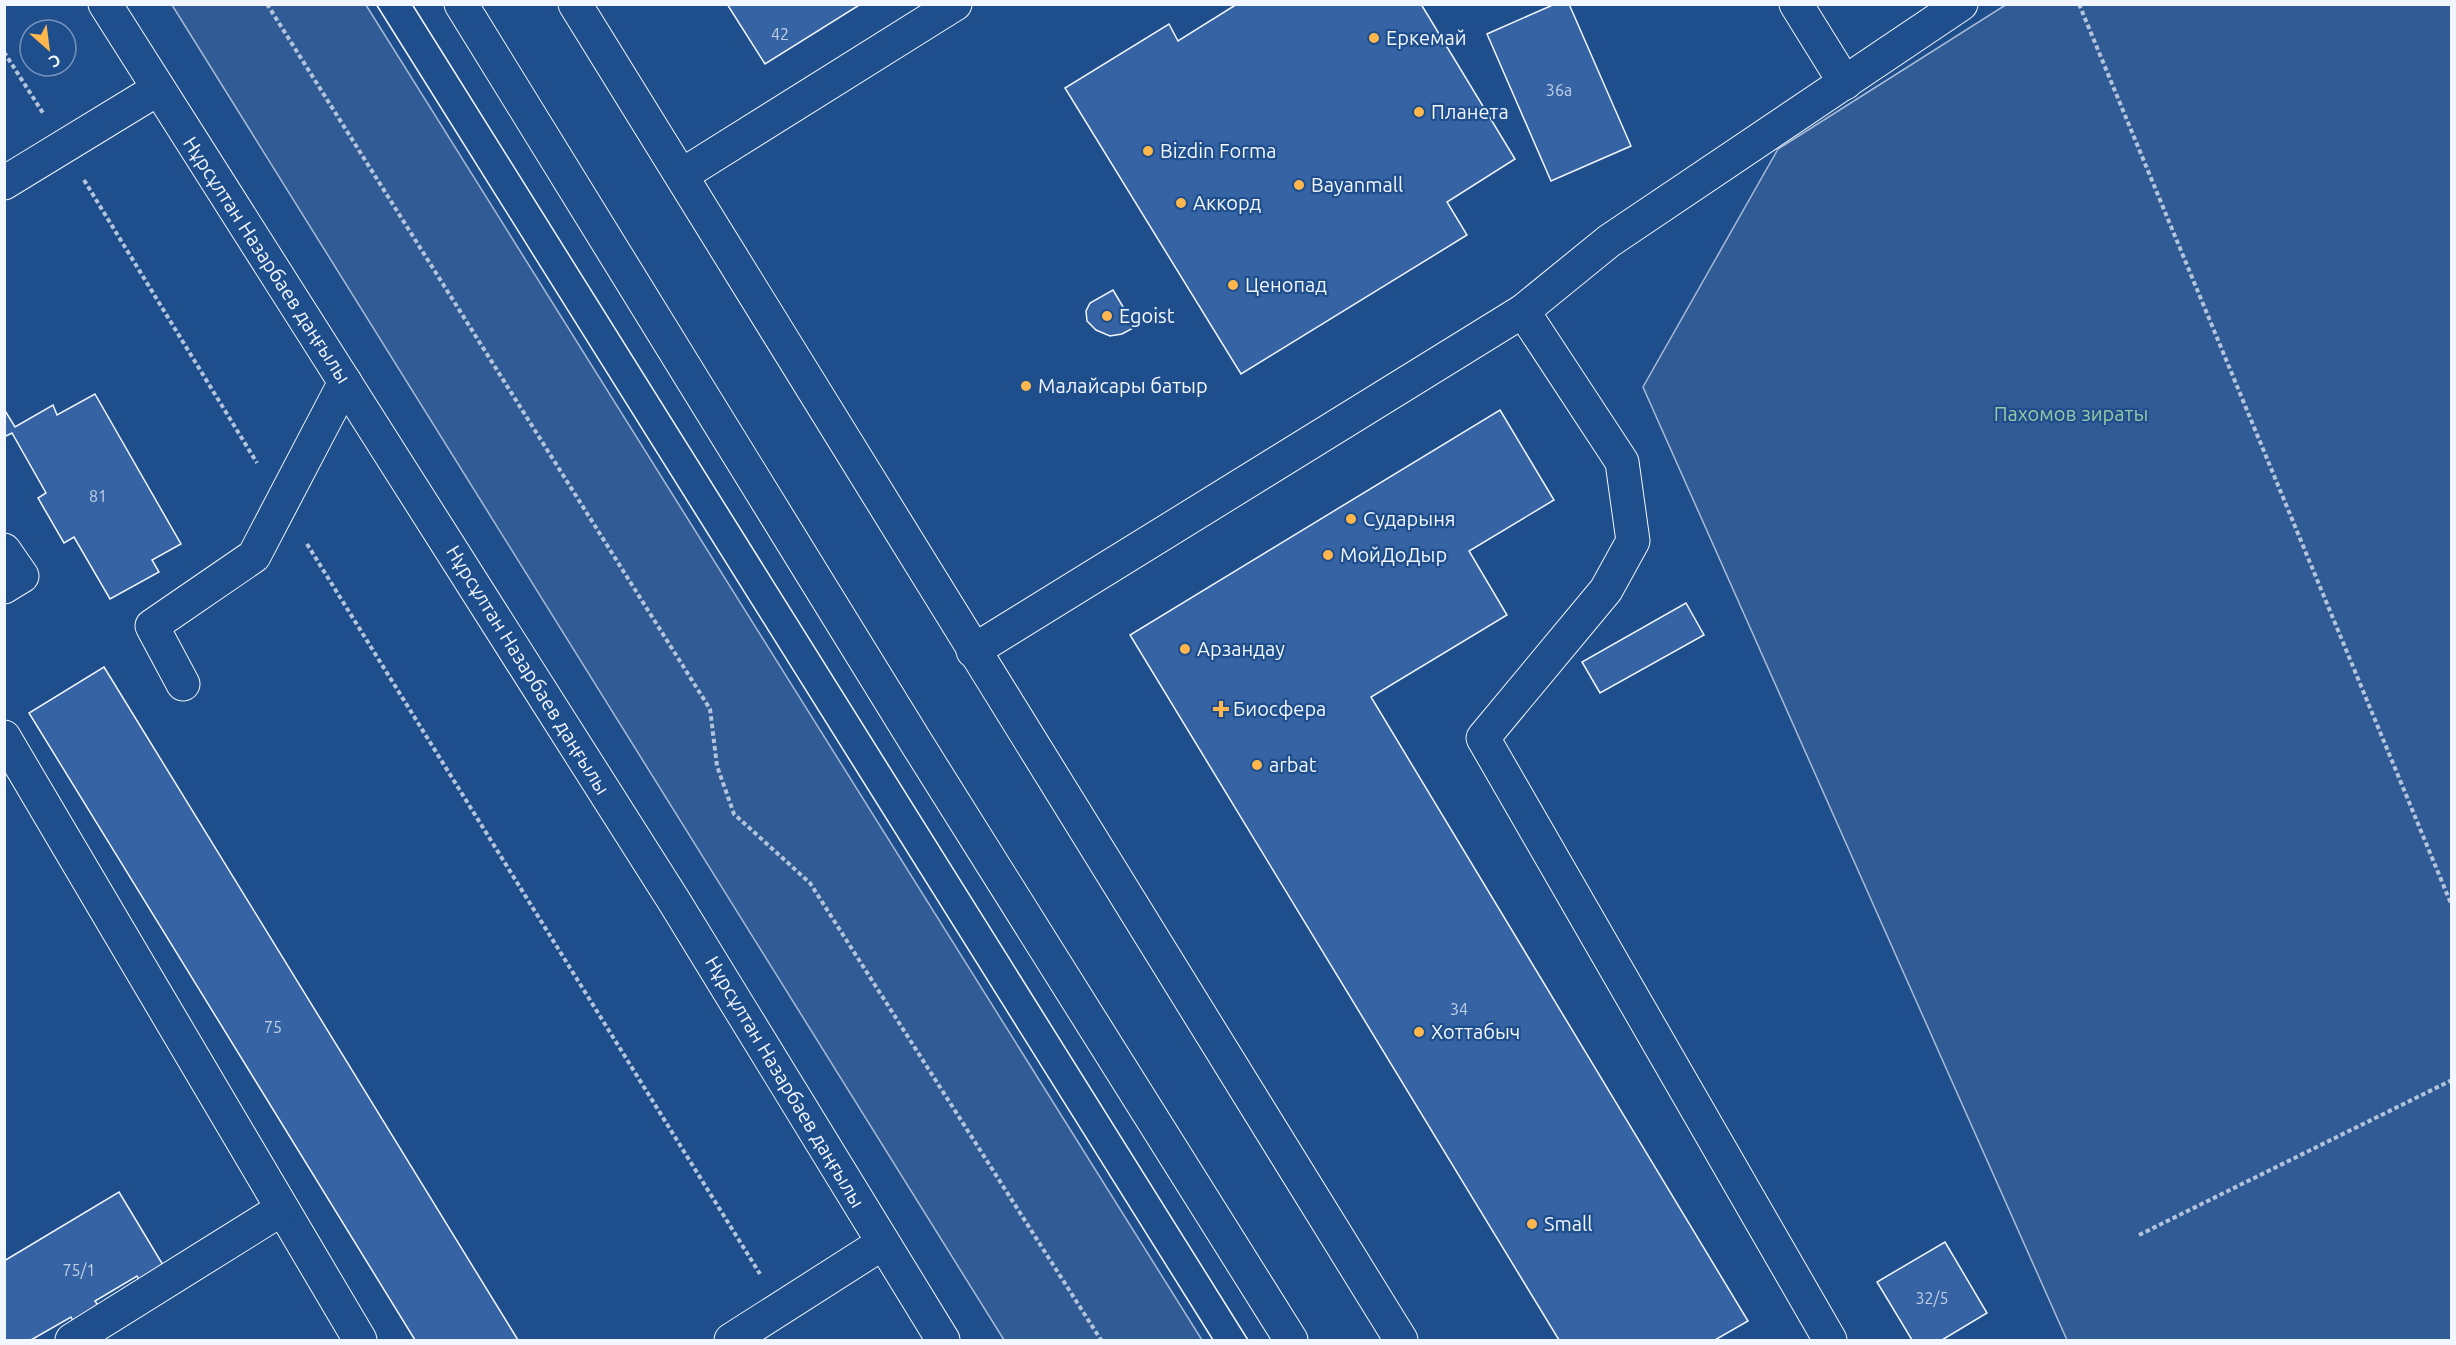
<svg xmlns="http://www.w3.org/2000/svg" width="2456" height="1345" font-family="Ubuntu,sans-serif">
	<style>
		.built { fill: #305b95; stroke: #a8bbd7; stroke-width: 1.5 }
		.building { fill: #3563a3; stroke: #f2f6ff; stroke-width: 1.5 }
		.lines { fill: none; stroke-linecap: round; stroke-linejoin: round }
		.minor-casing { stroke: #f2f6ff; stroke-width: 35 }
		.major-casing { stroke: #f2f6ff; stroke-width: 35 }
		.path { stroke: #b3c4dc; stroke-width: 4; stroke-dasharray: 4.5 3; stroke-linecap: butt }
		.minor { stroke: #1f4e8c; stroke-width: 33 }
		.major { stroke: #1f4e8c; stroke-width: 33 }
		.tram { stroke: #f2f6ff; stroke-width: 1.5 }
		.poi-dot { fill: #ffb74d; stroke: #1f4e8c; stroke-width: 2 }
		.labels { text-anchor: middle; stroke-width: 4.5; stroke-linejoin: round; paint-order: stroke }
		.number-label { font-size: 16px; fill: #c3d1e8 }
		.poi-label { font-size: 20px; fill: #f2f6ff; stroke: #1f4e8c; text-anchor: start }
		.street-label { font-size: 20px; fill: #f2f6ff; stroke: #1f4e8c }
		.park-label { font-size: 20px; fill: #97c8a6; stroke: #1f4e8c }
	</style>
	<rect width="100%" height="100%" fill="#1f4e8c"/>
	<g class="built">
		<path d="M2007 4 2451 5V1340H2067L1643 387 1778 149Z"/>
		<path d="M172 5H366L1202 1340H1004Z"/>
	</g>
	<g class="building">
		<path d="M727 4H861L765 64Z"/>
		<path d="M1237 4H1421L1515 159 1447 202 1467 235 1241 374 1065 88 1169 24 1178 41Z"/>
		<path d="M1555 4H1569L1631 146 1551 181 1487 34Z"/>
		<path d="M1113 290 1135 327 1122 334 1110 336 1096 330 1087 321 1086 311 1090 303Z"/>
		<path d="M95 394 181 544 152 560 159 572 110 599 74 537 64 543 38 498 46 493 12 433 4 437V409L15 427 53 405 57 415Z"/>
		<path d="M1500 410 1554 500 1469 551 1507 615 1371 697 1748 1321 1715 1340H1559L1130 635Z"/>
		<path d="M1686 603 1704 635 1600 693 1582 662Z"/>
		<path d="M104 667 518 1340H415L29 713Z"/>
		<path d="M119 1192 163 1265 139 1280 137 1276 95 1301 100 1308 74 1323 71 1317 31 1340H4V1261Z"/>
		<path d="M1945 1242 1987 1313 1942 1340H1912L1877 1282Z"/>
	</g>
	<g class="lines">
		<g class="minor-casing">
			<g id="minor">
				<path d="M575 4 1401 1340"/>
				<path d="M1796 4 1845 83"/>
				<path d="M682 175 955 4"/>
				<path d="M4 183 158 89"/>
				<path d="M1523 311 1622 462 1633 541 1606 590 1483 738 1830 1340"/>
				<path d="M4 550 22 576 4 587"/>
				<path d="M973 651 1523 311 1609 241 1961 4"/>
				<path d="M183 684 152 626 254 556 345 382"/>
				<path d="M4 737 360 1340"/>
				<path d="M72 1340 282 1209"/>
				<path d="M731 1340 883 1243"/>
			</g>
		</g>
		<g class="major-casing">
			<g id="major">
				<path d="M105 4 674 901 943 1340"/>
				<path d="M461 4 919 747 1291 1340"/>
			</g>
		</g>
		<g class="path">
			<path d="M267 4 710 709 717 766 734 814 810 883 1101 1340"/>
			<path d="M2079 4 2452 906"/>
			<path d="M4 52 43 113"/>
			<path d="M84 180 257 463"/>
			<path d="M307 544 760 1274"/>
			<path d="M2139 1235 2452 1080"/>
		</g>
		<use href="#minor" class="minor"/>
		<use href="#major" class="major"/>
		<g class="tram">
			<path d="M376 4 1213 1340"/>
			<path d="M412 4 1248 1340"/>
		</g>
	</g>
	<g class="poi-dot">
		<circle cx="1374" cy="38" r="6"/>
		<circle cx="1419" cy="112" r="6"/>
		<circle cx="1148" cy="151" r="6"/>
		<circle cx="1299" cy="185" r="6"/>
		<circle cx="1181" cy="203" r="6"/>
		<circle cx="1233" cy="285" r="6"/>
		<circle cx="1107" cy="316" r="6"/>
		<circle cx="1026" cy="386" r="6"/>
		<circle cx="1351" cy="519" r="6"/>
		<circle cx="1328" cy="555" r="6"/>
		<circle cx="1185" cy="649" r="6"/>
		<path d="M1218 700h6v6h6v6h-6v6h-6v-6h-6v-6h6z"/>
		<circle cx="1257" cy="765" r="6"/>
		<circle cx="1419" cy="1032" r="6"/>
		<circle cx="1532" cy="1224" r="6"/>
	</g>
	<g class="labels">
		<g class="number-label">
			<text x="780" y="40">42</text>
			<text x="1559" y="96">36а</text>
			<text x="98" y="502">81</text>
			<text x="1459" y="1015">34</text>
			<text x="273" y="1033">75</text>
			<text x="79" y="1276">75/1</text>
			<text x="1932" y="1304">32/5</text>
		</g>
		<g class="poi-label">
			<text x="1386" y="45">Еркемай</text>
			<text x="1431" y="119">Планета</text>
			<text x="1160" y="158">Bizdin Forma</text>
			<text x="1311" y="192">Bayanmall</text>
			<text x="1193" y="210">Аккорд</text>
			<text x="1245" y="292">Ценопад</text>
			<text x="1119" y="323">Egoist</text>
			<text x="1038" y="393">Малайсары батыр</text>
			<text x="1363" y="526">Сударыня</text>
			<text x="1340" y="562">МойДоДыр</text>
			<text x="1197" y="656">Арзандау</text>
			<text x="1233" y="716">Биосфера</text>
			<text x="1269" y="772">arbat</text>
			<text x="1431" y="1039">Хоттабыч</text>
			<text x="1544" y="1231">Small</text>
		</g>
		<g class="street-label">
			<text transform="translate(267 260) rotate(57)" y="7">Нұрсұлтан Назарбаев даңғылы</text>
			<text transform="translate(528 670) rotate(58)" y="7">Нұрсұлтан Назарбаев даңғылы</text>
			<text transform="translate(785 1082) rotate(59)" y="7">Нұрсұлтан Назарбаев даңғылы</text>
		</g>
		<g class="park-label">
			<text x="2071" y="421">Пахомов зираты</text>
		</g>
	</g>
	<rect width="2456" height="1345" fill="none" stroke="#f2f6ff" stroke-width="12"/>
	<g transform="translate(48 48) rotate(152)"><circle r="28" fill="#1f4e8c" stroke="#7391ba" stroke-width="1.5"/>
	<path d="M0-4.5L10 22L0 15L-10 22Z" fill="#ffb74d"/>
	<text y="-9" font-size="16" font-weight="bold" text-anchor="middle" fill="#f2f6ff">С</text>
	</g>
</svg>
